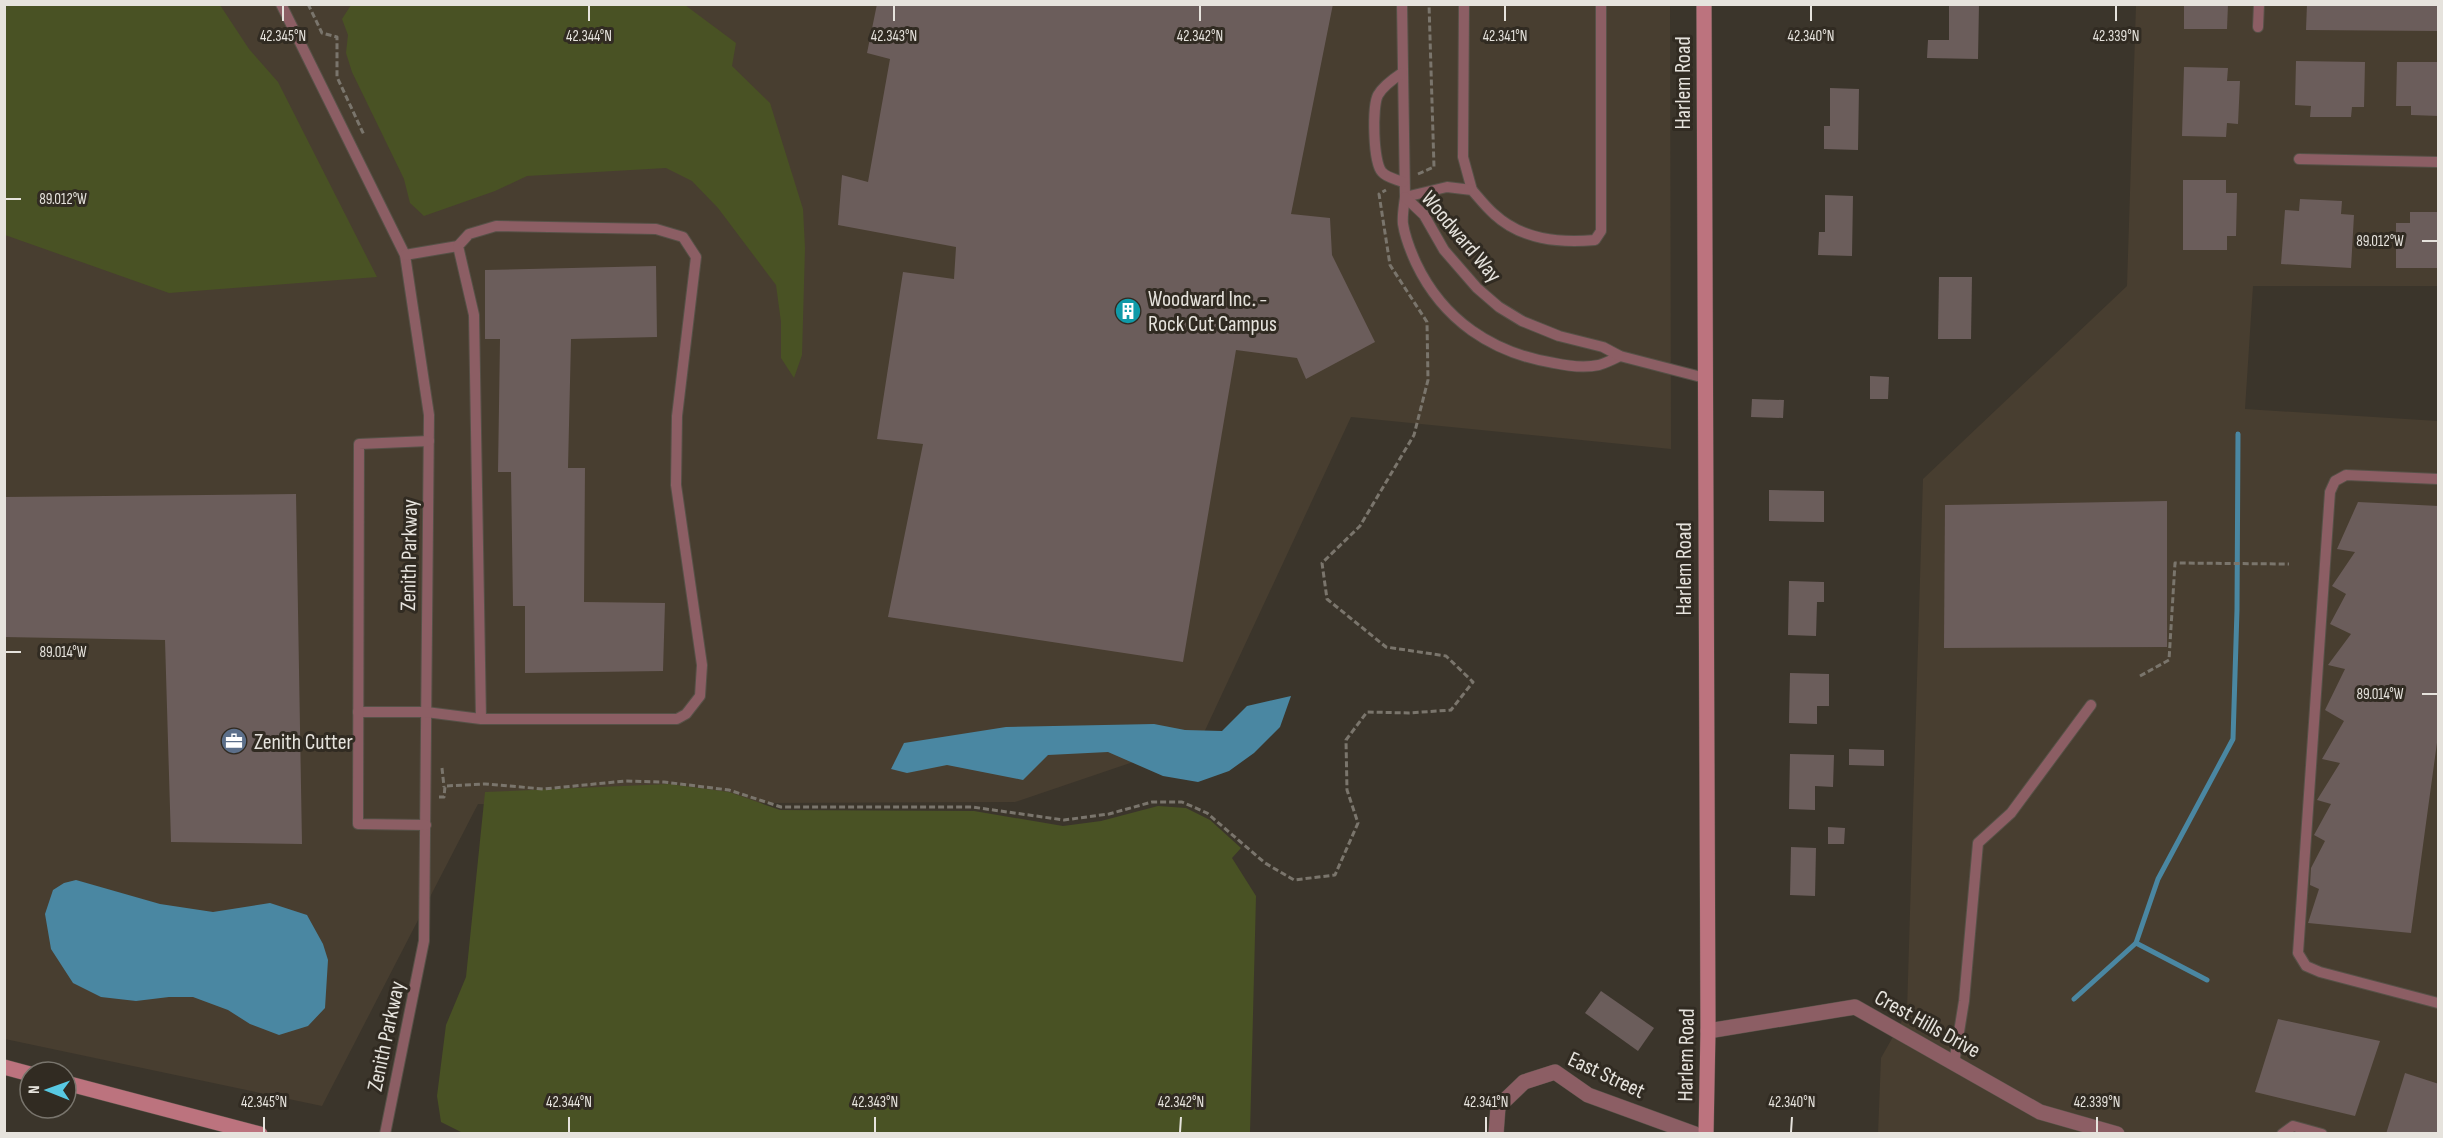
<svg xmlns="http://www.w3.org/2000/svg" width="2443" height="1138" font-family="'Sofia Sans Condensed',sans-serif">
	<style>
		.built { fill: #483e30 }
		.green { fill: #495224 }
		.water { fill: #4a87a2 }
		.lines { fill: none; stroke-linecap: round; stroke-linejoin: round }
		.stream { stroke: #4a87a2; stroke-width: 5 }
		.building { fill: #6b5d5b }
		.lane-casing { stroke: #565147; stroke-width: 12 }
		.street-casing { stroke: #565147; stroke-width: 16 }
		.secondary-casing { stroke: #565147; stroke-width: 16 }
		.path { stroke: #7a756c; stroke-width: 3; stroke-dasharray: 6 3; stroke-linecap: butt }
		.lane { stroke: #8c5e64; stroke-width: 10 }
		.street { stroke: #8c5e64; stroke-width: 15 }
		.secondary { stroke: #bc737e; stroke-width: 15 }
		.ticks { fill: none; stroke: #e6e3dd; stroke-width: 2 }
		.labels { text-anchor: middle; stroke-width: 6; stroke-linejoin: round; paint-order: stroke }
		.street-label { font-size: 22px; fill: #e6e3dd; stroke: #312b22 }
		.poi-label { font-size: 22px; fill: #e6e3dd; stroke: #312b22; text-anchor: start }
		.ticks-label { font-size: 15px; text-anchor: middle; fill: #e6e3dd; stroke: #312b22; stroke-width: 6; stroke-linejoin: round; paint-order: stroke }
	</style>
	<rect width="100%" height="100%" fill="#3b352b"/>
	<g class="built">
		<path d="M5 5H1670L1671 449 1351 417 1201 739 1015 802 478 804 322 1106 5 1039Z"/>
		<path d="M2136 5H2438V286H2253L2245 409 2438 421V1133L1878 1134 1881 1058 1907 1012 1923 479 2127 286Z"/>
	</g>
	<g class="green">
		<path d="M5 4 220 5 249 49 278 82 377 277 169 293 5 235Z"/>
		<path d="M351 5H685L736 43 732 66 770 103 803 209 805 248 802 355 794 378 781 358V322L776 285 718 208 692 181 666 168 527 176 495 191 424 216 410 203 404 179 352 72 346 53 348 35 342 19Z"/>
		<path d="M669 784 729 792 780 810 974 811 1063 826 1101 821 1158 806 1186 808 1210 820 1241 848 1232 858 1256 896 1250 1133 465 1134 441 1122 437 1096 446 1025 466 977 485 792Z"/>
	</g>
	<g class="water">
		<path d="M1291 696 1280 727 1254 753 1229 771 1198 782 1163 776 1108 752 1048 755 1023 780 947 765 907 773 891 769 904 743 1006 727 1154 724 1185 730 1222 731 1247 706Z"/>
		<path d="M76 880 160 904 213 912 270 903 307 915 323 944 328 960 325 1008 308 1026 279 1035 250 1024 228 1010 193 997H169L136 1001 101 997 73 983 51 949 45 914 53 890 64 883Z"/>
	</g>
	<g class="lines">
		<g class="stream">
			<path d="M2136 943 2207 980"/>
			<path d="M2074 999 2136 943 2158 879 2233 739 2237 610 2238 434"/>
		</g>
	</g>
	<g class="building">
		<path d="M877 4H1333L1291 214 1330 218 1332 255 1375 342 1306 379 1297 358 1236 350 1183 662 888 617 923 444 877 439 903 272 954 279 956 247 838 225 842 175 868 182 890 59 867 53Z"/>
		<path d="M1949 4H1979L1978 59 1927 58 1928 40H1949Z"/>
		<path d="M2184 4H2228L2227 29H2184Z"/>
		<path d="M2307 4H2439V31L2306 30Z"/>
		<path d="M2296 61 2365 62 2364 107H2352L2351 117H2310L2311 106 2295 105Z"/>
		<path d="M2397 62H2439V116L2411 115V106H2396Z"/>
		<path d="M2184 67 2228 68 2227 81H2240L2238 124 2227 123 2226 137 2182 136Z"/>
		<path d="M1830 88 1859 89 1858 150 1824 149V126H1830Z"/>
		<path d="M2183 180H2226V193H2237L2236 236H2227V250H2183Z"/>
		<path d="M1825 195 1853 196 1852 256 1818 255 1819 232H1825Z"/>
		<path d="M2300 199 2342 201 2341 214 2354 215 2351 268 2281 264 2285 210 2299 211Z"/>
		<path d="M2410 212H2439V268H2396V223H2410Z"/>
		<path d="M656 266 657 337 571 339 568 468H585L584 602 665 603 663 671 525 673V606H513L511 472H498L500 339H485V270Z"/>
		<path d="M1939 277H1972L1971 339H1938Z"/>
		<path d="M1870 376 1889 377 1888 399H1870Z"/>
		<path d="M1752 399 1784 400 1783 418 1751 417Z"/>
		<path d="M1769 490 1824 491V522L1769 521Z"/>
		<path d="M296 494 302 844 171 842 165 640 4 637V497Z"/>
		<path d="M2167 501V647L1944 648 1945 505Z"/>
		<path d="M2358 502 2439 506V728L2411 933 2308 923 2319 889 2310 885 2311 868 2325 841 2314 835 2331 804 2317 800 2340 763 2322 759 2344 721 2325 710 2345 669 2328 665 2351 634 2330 624 2346 594 2332 586 2355 552 2337 549Z"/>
		<path d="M1789 581 1824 582V602H1817L1816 636 1788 635Z"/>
		<path d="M1790 673 1829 674V706H1817V724L1789 723Z"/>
		<path d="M1849 749 1884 750V766L1849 765Z"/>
		<path d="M1790 754 1834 755 1833 787 1815 786V810L1789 809Z"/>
		<path d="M1828 827 1845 828 1844 844H1828Z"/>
		<path d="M1791 847 1816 848 1815 896 1790 895Z"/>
		<path d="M1601 991 1654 1028 1638 1051 1585 1013Z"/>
		<path d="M2278 1019 2380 1041 2355 1116 2255 1092Z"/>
		<path d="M2405 1073 2439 1084V1134H2386Z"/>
	</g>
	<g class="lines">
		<g class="lane-casing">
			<g id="lane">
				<path d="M281 4 405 255 429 415 424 941 385 1134"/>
				<path d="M1402 4 1405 197C1404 206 1402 216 1403 224 1405 237 1411 252 1416 263 1443 320 1492 353 1554 363 1568 366 1585 368 1599 365 1606 363 1614 359 1620 356"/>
				<path d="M1464 4 1463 157 1472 190"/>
				<path d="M2258 27 2259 4"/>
				<path d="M1402 73C1393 79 1383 86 1378 95 1372 106 1373 163 1382 172 1387 178 1396 179 1403 182"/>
				<path d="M2299 159 2438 162"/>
				<path d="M1405 197 1447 187 1472 190C1479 198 1486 207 1494 214 1522 240 1559 243 1595 240L1601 231V4"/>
				<path d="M1405 197 1424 215 1444 250 1477 288 1499 307 1522 321 1559 336 1603 347 1620 356 1705 378"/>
				<path d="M405 255 458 246"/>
				<path d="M2438 479 2346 475 2335 481 2330 492 2298 953 2306 966 2320 972 2438 1003"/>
				<path d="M358 712H426L481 719H677L686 714 700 696 702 665 676 485 677 416 696 257 683 237 656 229 496 226 469 234 458 246 474 315 481 719"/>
				<path d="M426 825 358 824 359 444 429 441"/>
				<path d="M1954 1063 1964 1001 1978 843 2011 813 2091 705"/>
				<path d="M2282 1134 2293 1126 2322 1134"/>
			</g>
		</g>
		<g class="street-casing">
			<g id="street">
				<path d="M1708 1031 1855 1007 2040 1112 2117 1134"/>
				<path d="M1496 1134 1498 1107 1524 1082 1555 1072 1588 1095 1695 1134"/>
			</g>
		</g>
		<g class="secondary-casing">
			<g id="secondary">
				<path d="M1704 4 1708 1031 1706 1134"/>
				<path d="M4 1067 30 1074"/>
				<path d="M66 1083 260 1134"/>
			</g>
		</g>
		<g class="path">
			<path d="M308 4 322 33 337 37V77L364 135"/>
			<path d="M1418 174 1434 167 1429 4"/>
			<path d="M2140 676 2169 660 2175 563 2289 564"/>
			<path d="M442 768 444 787"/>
			<path d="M439 797H444L445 786 485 784 544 789 625 781 664 782 729 790 781 807H972L1064 820 1109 814 1152 802H1182L1207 813 1265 863 1294 880 1335 875 1358 823 1347 790 1346 740 1367 712 1409 713 1451 710 1473 682 1446 656 1386 647 1327 599 1322 563 1360 526 1414 435 1428 380 1427 322 1390 265 1379 194 1386 190"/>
		</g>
		<use href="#lane" class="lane"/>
		<use href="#street" class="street"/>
		<use href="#secondary" class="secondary"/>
	</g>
	<path class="ticks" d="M283 21V6M589 21V6M894 21V6M1200 21V6M1505 21V6M1811 21V6M2116 21V6M6 199H21M2422 241H2437M6 652H21M2422 694H2437M264 1132V1117M569 1132V1117M875 1132V1117M1180 1132 1181 1117M1486 1132V1117M1791 1132 1792 1117M2097 1132V1117"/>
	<defs>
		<g id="building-disc" transform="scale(1.35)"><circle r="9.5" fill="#0f9aa8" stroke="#312b22"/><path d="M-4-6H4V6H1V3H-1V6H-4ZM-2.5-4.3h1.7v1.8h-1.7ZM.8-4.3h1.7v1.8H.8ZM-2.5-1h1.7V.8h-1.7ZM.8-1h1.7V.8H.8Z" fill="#fff"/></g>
		<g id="office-disc" transform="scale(1.35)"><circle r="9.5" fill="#5c6f8a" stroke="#312b22"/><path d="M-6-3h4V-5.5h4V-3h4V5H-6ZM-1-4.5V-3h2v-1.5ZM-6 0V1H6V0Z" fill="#fff"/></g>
	</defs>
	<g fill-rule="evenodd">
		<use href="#building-disc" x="1128" y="311"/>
		<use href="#office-disc" x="234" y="741"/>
	</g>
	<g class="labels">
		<g class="street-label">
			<text transform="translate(1682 83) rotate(-90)" y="8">Harlem Road</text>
			<text transform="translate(1462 236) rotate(50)" y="8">Woodward Way</text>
			<text transform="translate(408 555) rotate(-89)" y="8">Zenith Parkway</text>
			<text transform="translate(1683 569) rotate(-90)" y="8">Harlem Road</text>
			<text transform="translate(1928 1023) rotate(29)" y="8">Crest Hills Drive</text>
			<text transform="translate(385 1036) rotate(-78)" y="8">Zenith Parkway</text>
			<text transform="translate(1685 1055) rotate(-89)" y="8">Harlem Road</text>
			<text transform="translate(1607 1074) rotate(25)" y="8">East Street</text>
		</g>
		<g class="poi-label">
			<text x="1148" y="306">Woodward Inc. -<tspan x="1148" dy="25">Rock Cut Campus</tspan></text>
			<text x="254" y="749">Zenith Cutter</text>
		</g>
	</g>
	<g class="ticks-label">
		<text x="283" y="41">42.345°N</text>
		<text x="589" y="41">42.344°N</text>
		<text x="894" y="41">42.343°N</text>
		<text x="1200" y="41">42.342°N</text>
		<text x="1505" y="41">42.341°N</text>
		<text x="1811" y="41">42.340°N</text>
		<text x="2116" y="41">42.339°N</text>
		<text x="63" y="204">89.012°W</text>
		<text x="2380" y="246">89.012°W</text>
		<text x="63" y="657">89.014°W</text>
		<text x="2380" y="699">89.014°W</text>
		<text x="264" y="1107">42.345°N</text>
		<text x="569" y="1107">42.344°N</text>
		<text x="875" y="1107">42.343°N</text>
		<text x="1181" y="1107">42.342°N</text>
		<text x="1486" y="1107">42.341°N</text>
		<text x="1792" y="1107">42.340°N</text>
		<text x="2097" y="1107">42.339°N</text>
	</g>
	<rect width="2443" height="1138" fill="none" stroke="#e6e3dd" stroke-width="12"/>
	<g transform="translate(48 1090) rotate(271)"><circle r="28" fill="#312b22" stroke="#79756d" stroke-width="1.5"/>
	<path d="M0-4.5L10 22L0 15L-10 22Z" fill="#58c9e3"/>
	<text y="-9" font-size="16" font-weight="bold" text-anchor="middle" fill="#e6e3dd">N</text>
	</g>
</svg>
